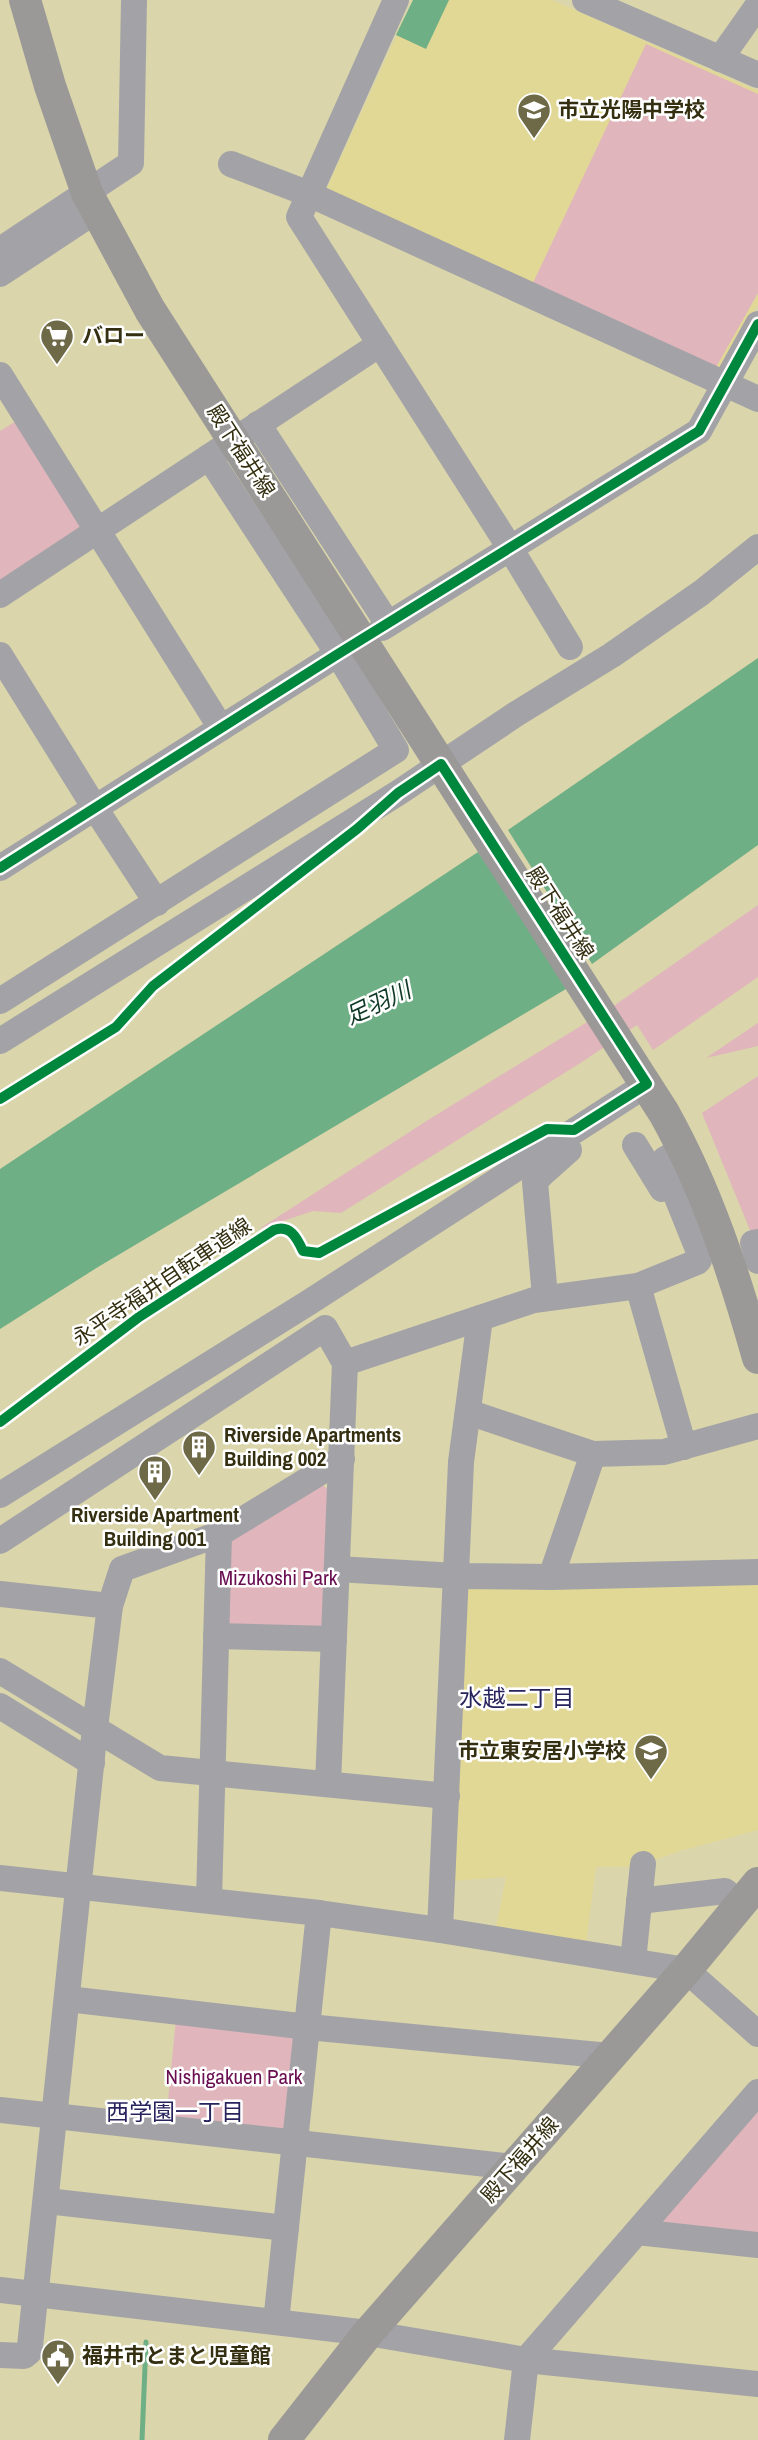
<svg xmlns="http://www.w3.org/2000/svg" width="758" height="2440" font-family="'Archivo Narrow','Noto Sans JP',sans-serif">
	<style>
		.built { fill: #e1d896 }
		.green { fill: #e0b5bc }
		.water { fill: #6faf85 }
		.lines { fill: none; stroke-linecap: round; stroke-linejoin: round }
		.stream { stroke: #6faf85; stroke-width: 5 }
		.minor { stroke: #a3a3a7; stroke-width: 26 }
		.major { stroke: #9a9998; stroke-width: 32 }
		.cycleway-casing { stroke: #fff; stroke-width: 15 }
		.cycleway { stroke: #00873e; stroke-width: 10 }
		.labels { text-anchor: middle; stroke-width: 5; stroke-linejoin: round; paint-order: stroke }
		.poi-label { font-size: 21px; font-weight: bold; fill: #342f10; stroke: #fff; text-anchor: start }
		.street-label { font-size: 21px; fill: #342f10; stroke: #fff }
		.park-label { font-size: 21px; fill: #680e51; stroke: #fff }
		.water-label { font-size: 23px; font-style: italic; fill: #0f3826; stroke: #fff }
		.neighbourhood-label { font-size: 23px; fill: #27235d; stroke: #fff }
	</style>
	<rect width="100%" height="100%" fill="#dad5ab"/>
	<g class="built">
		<path d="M413 0H552L758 91V304L720 373 324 194Z"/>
		<path d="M758 1580V1830L680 1851 634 1867H596L586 1943 495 1932 506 1877 450 1881 461 1588Z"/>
	</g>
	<g class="green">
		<path d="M646 44 758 94V293L715 369 532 285Z"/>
		<path d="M13 423H23L82 528 0 582V431Z"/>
		<path d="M758 905V977L653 1050 637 1025 582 1062 341 1213 313 1211 259 1229 428 1120 615 1005Z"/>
		<path d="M758 1023V1046L706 1058Z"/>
		<path d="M758 1076V1233L752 1235 702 1113Z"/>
		<path d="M322 1485 333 1493 327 1633 226 1628 229 1540Z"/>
		<path d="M176 2019 299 2036 288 2134 166 2121Z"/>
		<path d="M758 2108V2236L659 2225Z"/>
	</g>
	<g class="water">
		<path d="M413 0H449L426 49 396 35Z"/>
		<path d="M758 658V845L592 964 508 830Z"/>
		<path d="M478 852 571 986 98 1267 0 1329V1169Z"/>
	</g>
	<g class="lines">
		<path class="stream" d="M142 2440 146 2342"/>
		<g class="minor">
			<path d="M396 0 299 217 510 548 570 647"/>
			<path d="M585 0 758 75"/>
			<path d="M720 59 758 5"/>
			<path d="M231 164 309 194 758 399"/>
			<path d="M0 250 131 163 134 0"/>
			<path d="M0 274 97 210"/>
			<path d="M0 375 221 728"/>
			<path d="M258 424 388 624"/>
			<path d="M0 595 380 344"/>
			<path d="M382 628 699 431 758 324"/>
			<path d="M0 655 95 808 157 903"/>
			<path d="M0 868 338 654"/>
			<path d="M0 1001 396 750 338 654 209 457"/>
			<path d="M0 1041 398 793 516 714 612 655 701 593 758 547"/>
			<path d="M635 1145 662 1189"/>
			<path d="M758 1242 753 1243 758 1261"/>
			<path d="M638 1286 684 1447"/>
			<path d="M545 1297 535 1182 542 1174 569 1150"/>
			<path d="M345 1363 534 1300 638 1286 697 1262 699 1260V1252L664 1165 665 1159 683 1149"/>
			<path d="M468 1412 593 1454 664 1452 758 1426"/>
			<path d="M0 1495 308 1303 647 1084"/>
			<path d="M0 1541 325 1328 345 1363 328 1784"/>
			<path d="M337 1569 456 1576 551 1577 758 1572"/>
			<path d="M551 1577 593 1454"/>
			<path d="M0 1594 110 1606 95 1728 30 2346 29 2352 24 2356 0 2355"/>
			<path d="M110 1606 122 1569 219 1534 342 1459"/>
			<path d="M216 1636 334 1639"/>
			<path d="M0 1671 160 1768 447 1796"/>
			<path d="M0 1706 92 1763"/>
			<path d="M0 1878 319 1913 440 1930 686 1970 758 2034"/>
			<path d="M209 1900 219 1534"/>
			<path d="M639 1901 725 1891 741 1904"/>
			<path d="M440 1930 461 1462 480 1318"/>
			<path d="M633 1961 643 1864"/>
			<path d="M68 1999 308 2027 610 2056"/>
			<path d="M0 2110 514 2167"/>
			<path d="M47 2201 286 2228"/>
			<path d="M637 2232 758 2245"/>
			<path d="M0 2290 368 2333 526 2360 758 2384"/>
			<path d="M276 2322 319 1913"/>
			<path d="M517 2440 526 2360 758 2092"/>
		</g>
		<g class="major">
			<path d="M25 0 50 86 87 193 150 310 664 1113C707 1190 734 1273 758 1358"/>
			<path d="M284 2440 368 2333 686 1970 758 1883"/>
		</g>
		<g class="cycleway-casing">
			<g id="cycleway">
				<path d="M0 868 338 654 699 431 758 324"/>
				<path d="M0 1099 116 1027 153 986 357 829 398 793 441 764 647 1084 574 1130 547 1129 319 1253 303 1251C297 1238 290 1224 274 1230L139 1317 0 1422"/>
			</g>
		</g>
		<use href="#cycleway" class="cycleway"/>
	</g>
	<defs>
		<g id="school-pin" transform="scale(1.75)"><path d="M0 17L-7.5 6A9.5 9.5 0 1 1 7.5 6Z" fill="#6e6946" stroke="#fff"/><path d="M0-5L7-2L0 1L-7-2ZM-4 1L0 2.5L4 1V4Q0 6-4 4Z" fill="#fff"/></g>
		<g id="supermarket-pin" transform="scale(1.75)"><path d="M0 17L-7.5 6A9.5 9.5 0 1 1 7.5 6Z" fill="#6e6946" stroke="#fff"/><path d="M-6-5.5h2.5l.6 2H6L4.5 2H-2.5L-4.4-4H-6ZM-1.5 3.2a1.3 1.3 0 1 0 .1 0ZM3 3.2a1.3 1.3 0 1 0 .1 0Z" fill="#fff"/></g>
		<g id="building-pin" transform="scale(1.75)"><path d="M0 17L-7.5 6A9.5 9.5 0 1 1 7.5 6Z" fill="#6e6946" stroke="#fff"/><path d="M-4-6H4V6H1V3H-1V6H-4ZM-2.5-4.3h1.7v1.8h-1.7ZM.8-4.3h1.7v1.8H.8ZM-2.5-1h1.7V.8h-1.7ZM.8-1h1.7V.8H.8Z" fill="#fff"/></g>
		<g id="civic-pin" transform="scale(1.75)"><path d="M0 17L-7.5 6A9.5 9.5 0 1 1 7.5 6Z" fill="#6e6946" stroke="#fff"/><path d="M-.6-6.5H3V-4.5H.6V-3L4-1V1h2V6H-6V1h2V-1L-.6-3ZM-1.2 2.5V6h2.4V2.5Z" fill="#fff"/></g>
	</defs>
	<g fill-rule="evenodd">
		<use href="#school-pin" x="534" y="110"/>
		<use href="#supermarket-pin" x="57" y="336"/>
		<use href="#building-pin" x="199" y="1447"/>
		<use href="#building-pin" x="155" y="1472"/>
		<use href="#school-pin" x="651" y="1751"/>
		<use href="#civic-pin" x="58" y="2356"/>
	</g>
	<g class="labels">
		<g class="poi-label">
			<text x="558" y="117">市立光陽中学校</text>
			<text x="82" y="343">バロー</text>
			<text x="224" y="1442">Riverside Apartments<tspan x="224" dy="24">Building 002</tspan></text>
			<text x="155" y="1522" text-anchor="middle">Riverside Apartment<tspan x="155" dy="24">Building 001</tspan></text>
			<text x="626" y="1758" text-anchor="end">市立東安居小学校</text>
			<text x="82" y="2363">福井市とまと児童館</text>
		</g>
		<g class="street-label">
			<text transform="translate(241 451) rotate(57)" y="7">殿下福井線</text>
			<text transform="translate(560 913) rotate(57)" y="7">殿下福井線</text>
			<text transform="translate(162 1282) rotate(-34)" y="7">永平寺福井自転車道線</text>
			<text transform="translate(520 2160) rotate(-49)" y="7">殿下福井線</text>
		</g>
		<g class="park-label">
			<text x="278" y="1585">Mizukoshi Park</text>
			<text x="234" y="2084">Nishigakuen Park</text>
		</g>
		<g class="water-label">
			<text transform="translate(378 1003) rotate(-25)" y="8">足羽川</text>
		</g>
		<g class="neighbourhood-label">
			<text x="517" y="1706">水越二丁目</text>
			<text x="175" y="2120">西学園一丁目</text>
		</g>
	</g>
</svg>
